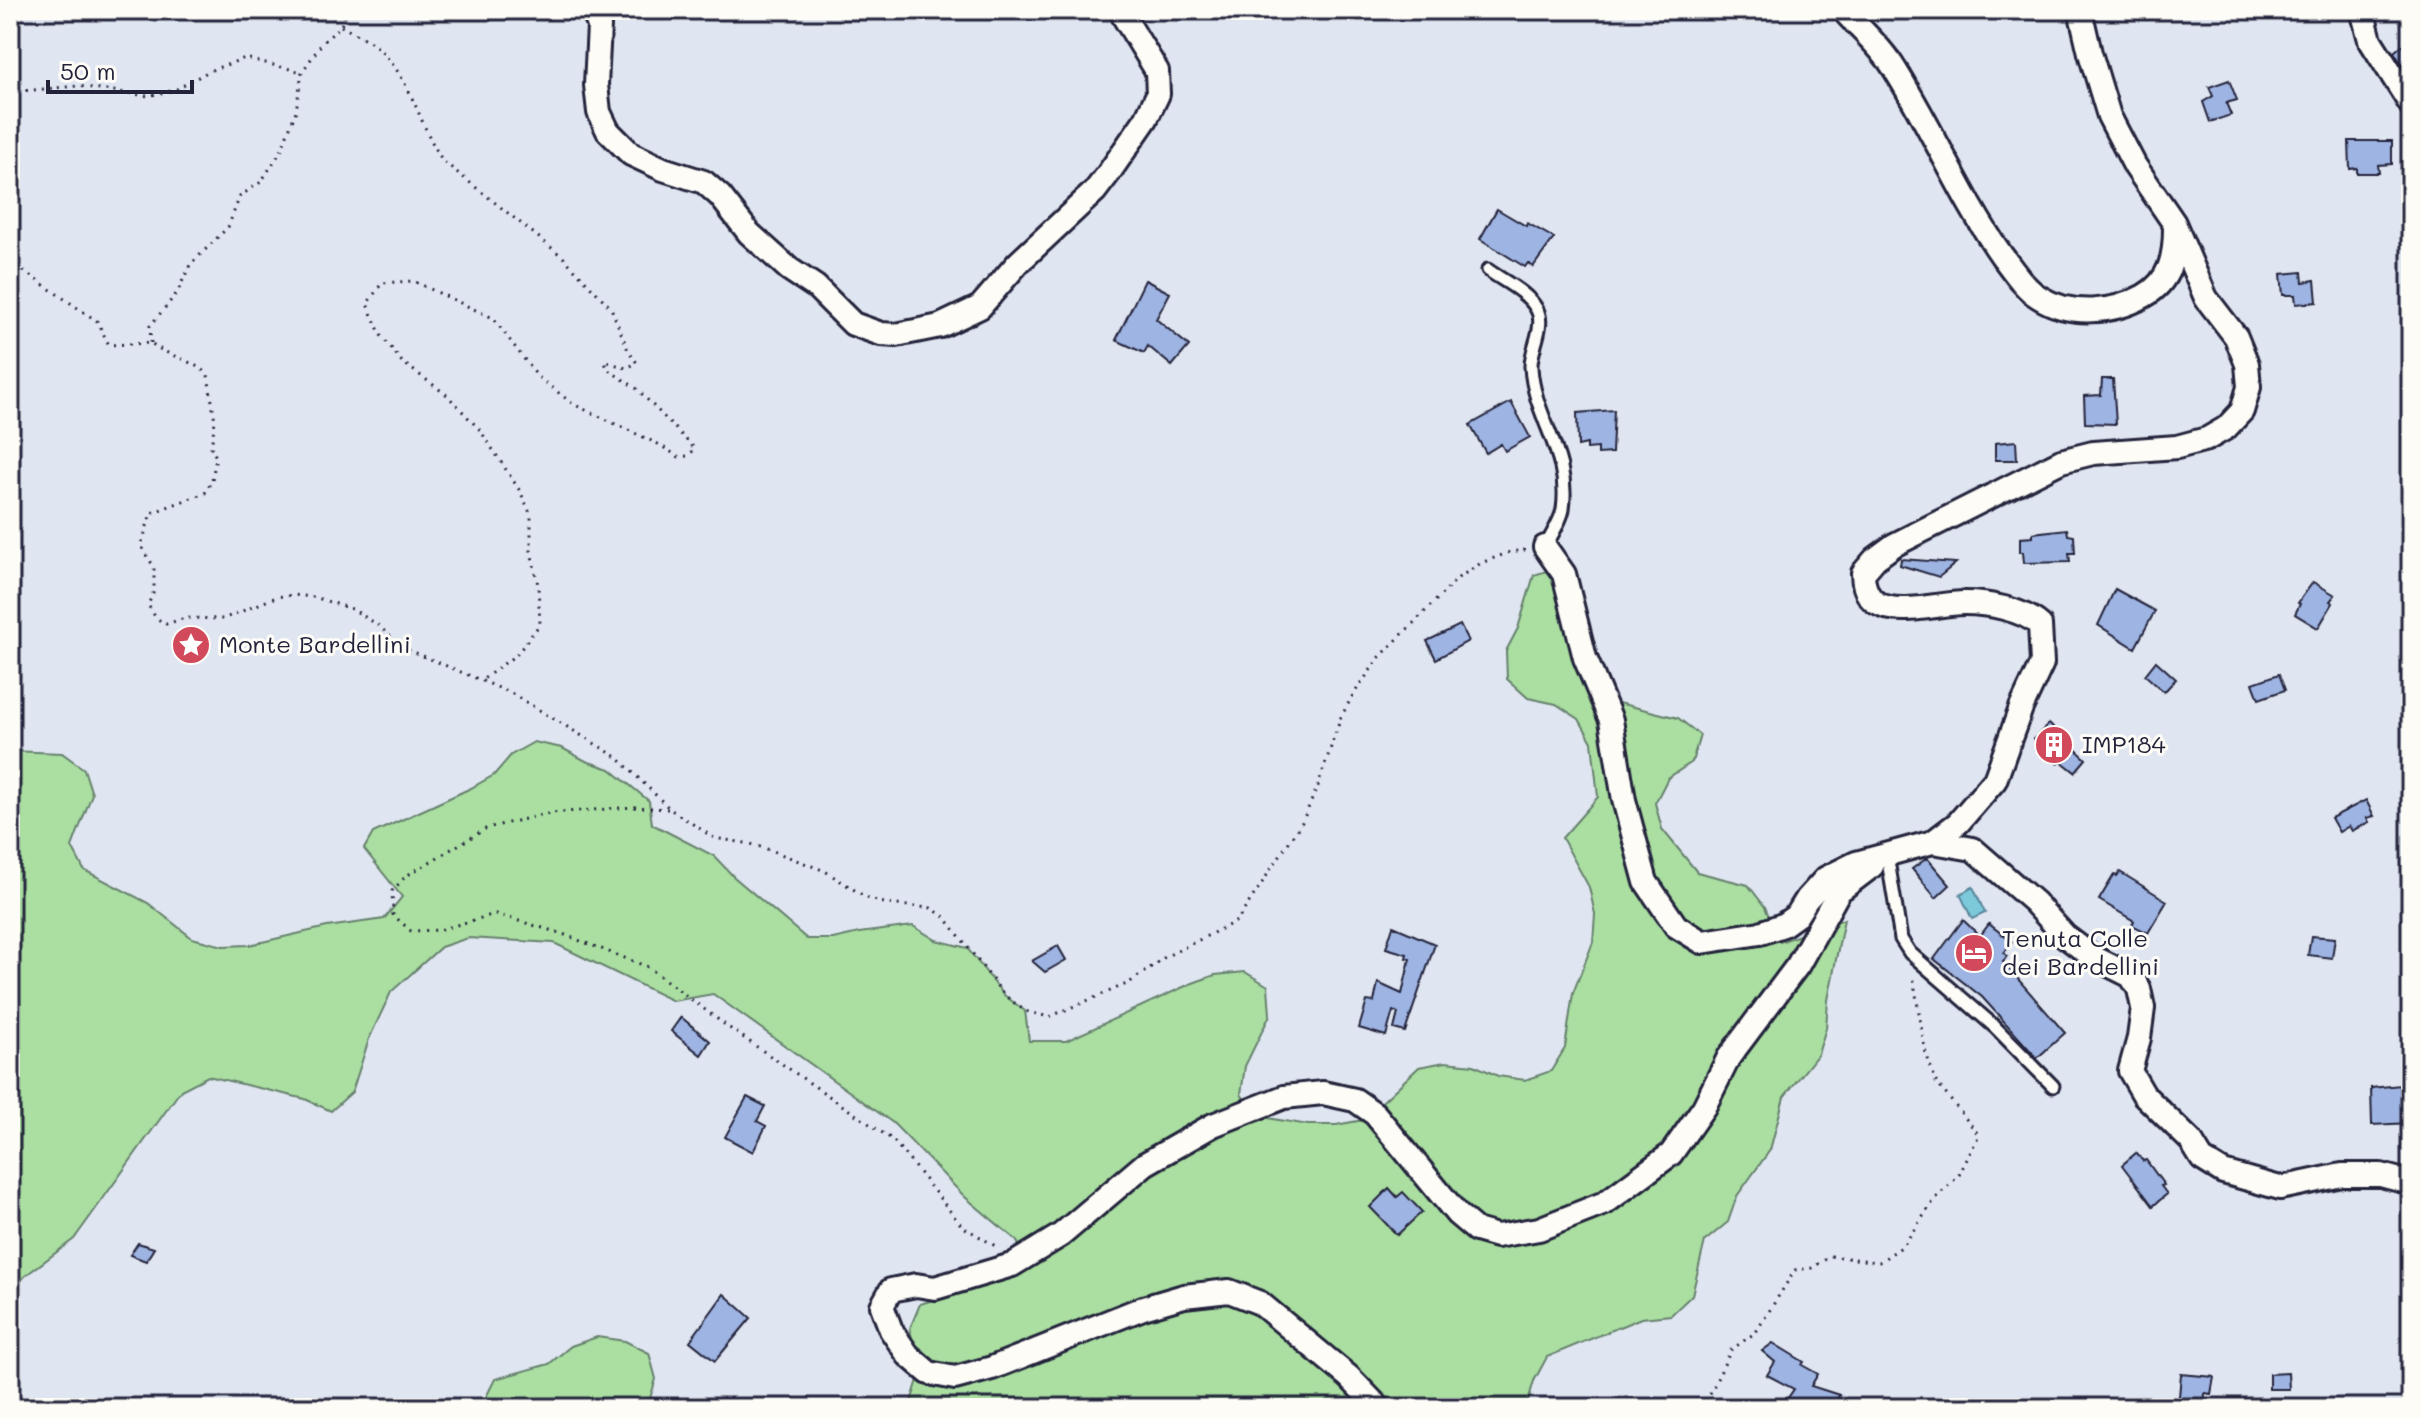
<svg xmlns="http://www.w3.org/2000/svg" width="2421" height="1418" font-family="Mali,sans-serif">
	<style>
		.green { fill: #aadfa1; stroke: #66806e; stroke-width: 2 }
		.water { fill: #7cc9db; stroke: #58869b; stroke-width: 2 }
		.building { fill: #9eb4e2; stroke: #22223b; stroke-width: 2 }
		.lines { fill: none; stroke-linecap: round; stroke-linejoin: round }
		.service-casing { stroke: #22223b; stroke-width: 17 }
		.minor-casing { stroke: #22223b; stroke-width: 28 }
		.path { stroke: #22223b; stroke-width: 3; stroke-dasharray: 2 6; stroke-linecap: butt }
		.service { stroke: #fdfcf7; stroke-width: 11 }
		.minor { stroke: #fdfcf7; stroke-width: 22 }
		.labels { text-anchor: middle; stroke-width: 6; stroke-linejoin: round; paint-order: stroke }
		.poi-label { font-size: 24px; fill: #22223b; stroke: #fdfcf7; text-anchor: start }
	</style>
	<rect width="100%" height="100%" fill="#e0e6f1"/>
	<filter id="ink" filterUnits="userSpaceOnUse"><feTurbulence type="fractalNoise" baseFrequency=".0125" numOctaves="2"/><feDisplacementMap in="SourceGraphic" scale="16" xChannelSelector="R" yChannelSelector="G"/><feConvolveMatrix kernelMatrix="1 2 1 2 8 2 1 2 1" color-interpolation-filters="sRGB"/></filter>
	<g filter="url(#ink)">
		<g class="green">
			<path d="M1559 567 1594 697 1678 718 1700 735 1692 762 1668 778 1655 803 1662 829 1697 872 1748 885 1765 907 1780 942 1844 919 1828 1000 1826 1028 1818 1054 1784 1097 1770 1150 1737 1196 1728 1222 1705 1241 1692 1295 1671 1315 1641 1318 1547 1357 1534 1381 1526 1408H909L919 1377 910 1328 920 1304 997 1281 1022 1250 1016 1240 965 1197 893 1123 713 994 673 1001 554 943 468 938 441 947 391 992 369 1039 352 1092 331 1111 305 1099 208 1076 181 1090 74 1239 25 1276 10 1295V751L62 753 84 769 92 794 72 847 84 870 148 903 192 938 223 946 249 945 327 927 384 919 402 897 364 849 373 833 471 788 494 775 511 755 534 742 562 748 586 761 610 769 649 801 652 824 714 856 734 877 807 939H833L859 933 913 926 936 940 967 948 1004 995 1025 1011 1029 1041H1066L1190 984 1215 975 1245 972 1268 986 1270 1015 1245 1066 1241 1094 1256 1116 1308 1125H1336L1363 1120 1419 1067 1445 1062 1474 1065 1498 1076 1525 1080 1551 1071 1565 1048 1573 993 1593 942 1595 914 1589 887 1562 838 1598 797 1592 742 1579 719 1556 704 1528 698 1507 679 1506 651 1518 628 1534 575Z"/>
			<path d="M597 1337 625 1341 649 1353 656 1379 647 1408H489L483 1403 495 1379 549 1364 571 1346Z"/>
		</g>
		<path class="water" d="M1973 887 1985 913 1972 919 1960 894Z"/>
		<g class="building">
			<path d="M2402 45 2411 54V60L2404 68 2394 52Z"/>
			<path d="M2229 80 2237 100 2226 103 2231 115 2210 122 2203 102 2213 96 2209 87Z"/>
			<path d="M2349 141H2392V164L2378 165 2379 173H2357V168L2350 169Z"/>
			<path d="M1497 209 1526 226 1527 223 1554 238 1533 267 1528 263 1525 267 1480 239Z"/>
			<path d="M2302 272 2303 282 2315 280 2317 302 2296 304 2295 295H2283L2281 274Z"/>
			<path d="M1145 280 1170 293 1156 319 1189 346 1172 366 1148 346 1144 353 1116 340Z"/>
			<path d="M2102 379H2113L2116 424 2085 423 2084 396 2101 395Z"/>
			<path d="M1511 402 1530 437 1505 451 1501 444 1486 453 1470 425Z"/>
			<path d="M1614 410 1612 453 1598 454V448L1587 449V444L1578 446 1577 413Z"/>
			<path d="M2016 441 2017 460H1995V443Z"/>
			<path d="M2067 529 2068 535 2074 536 2075 553H2069L2070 562 2024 563 2023 552H2020V538L2033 537V533Z"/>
			<path d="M1901 559 1956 563 1939 577 1900 565Z"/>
			<path d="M2313 582 2335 595 2330 601 2333 603 2318 628 2295 614 2300 604 2298 603Z"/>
			<path d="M2115 589 2155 611 2135 648 2098 625Z"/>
			<path d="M1460 625 1468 641 1436 659 1427 641Z"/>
			<path d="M2156 661 2176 679 2164 692 2145 675Z"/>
			<path d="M2279 674 2285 690 2259 699 2253 683Z"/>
			<path d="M2049 724 2086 759 2075 772 2061 761 2058 764 2041 750 2044 747 2034 739Z"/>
			<path d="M2366 800 2374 816 2367 818 2369 822 2352 831 2349 826 2339 832 2331 818Z"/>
			<path d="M1927 858 1950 885 1936 898 1912 869Z"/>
			<path d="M2120 872 2167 901 2148 933 2132 925 2134 921 2099 900 2114 875 2117 876Z"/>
			<path d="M1963 920 1980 936 1989 924 2012 942 2004 953 2007 956 2003 962 2065 1033 2037 1058 1982 997 1934 959Z"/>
			<path d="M1393 926 1435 944 1405 1032 1394 1029 1398 1013 1393 1011 1386 1036 1359 1028 1367 1001 1374 1002 1378 983 1402 994 1410 959 1406 958 1407 954 1386 948Z"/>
			<path d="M2311 936 2335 938 2332 958 2308 955Z"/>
			<path d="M1058 946 1066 960 1045 972 1032 961Z"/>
			<path d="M681 1017 710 1041 701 1055 671 1031Z"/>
			<path d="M2411 1084V1123L2372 1125 2371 1088Z"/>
			<path d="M747 1097 765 1106 757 1121 766 1126 753 1152 725 1137Z"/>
			<path d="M2136 1153 2143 1161 2146 1160 2164 1185 2161 1186 2167 1194 2153 1206 2122 1165Z"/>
			<path d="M1389 1188 1397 1197 1403 1192 1422 1212 1397 1235 1370 1207Z"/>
			<path d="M138 1243 154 1248 146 1261 130 1255Z"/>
			<path d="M724 1294 751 1318 715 1361 690 1341Z"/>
			<path d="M1773 1343 1804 1362 1802 1365 1818 1374 1811 1386 1839 1395 1834 1408H1781L1794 1389 1767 1375 1775 1362 1762 1351Z"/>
			<path d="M2288 1373 2289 1389H2269V1374Z"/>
			<path d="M2181 1374 2214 1377 2211 1394 2205 1393 2204 1408H2178Z"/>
		</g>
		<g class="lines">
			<g class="service-casing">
				<g id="service">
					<path d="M1488 270C1503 281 1527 292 1536 308 1547 325 1530 349 1531 367 1534 419 1571 453 1563 509 1561 521 1551 536 1545 547"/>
					<path d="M1887 855 1901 939 1910 953 1995 1027 2053 1086"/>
				</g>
			</g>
			<g class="minor-casing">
				<g id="minor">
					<path d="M593 10 599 26 596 85 599 112 608 131 631 154 663 169 704 182 720 196 749 233 789 269 816 287 853 324 881 334 896 335 940 326 980 307 1018 263 1095 191 1108 174 1146 119 1158 94 1157 71 1124 17 1123 10"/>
					<path d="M1843 10C1859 28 1879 45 1892 65 1932 127 1960 196 2002 256 2013 270 2024 288 2039 297 2070 317 2114 313 2144 296 2171 281 2175 255 2175 228"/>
					<path d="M2362 10 2370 40 2411 105"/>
					<path d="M1545 547 1564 574 1585 658 1611 720 1624 800 1646 882 1676 926 1702 942 1760 933 1783 925 1797 915 1807 899 1826 878 1856 863 1933 842 1958 823 1995 780 2021 708 2042 663 2040 625C2022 609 1987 603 1964 603 1929 603 1864 629 1863 573L1875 559 1894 545 2061 461 2093 453 2177 447 2207 439 2226 428 2242 411 2249 387 2247 364 2236 337 2206 298 2174 223 2135 166 2109 116 2090 53 2080 10"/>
					<path d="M1933 842 1973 849 2034 902 2065 936 2093 957 2131 976 2139 989 2143 1008 2139 1038 2130 1071 2144 1095 2191 1141 2202 1159 2223 1172 2280 1188 2342 1175H2381L2411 1183"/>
					<path d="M1379 1408 1349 1377 1260 1303 1229 1291 1184 1296 1143 1308 992 1368 955 1378 929 1373 908 1355 891 1330 882 1306 891 1290 916 1285 935 1288 1012 1265 1061 1235 1145 1164 1213 1125 1284 1097 1323 1093 1355 1100 1375 1114 1457 1214 1476 1230 1497 1236 1539 1229 1605 1203 1671 1154 1704 1107 1729 1057 1798 965 1839 891 1872 866"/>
				</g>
			</g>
			<g class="path">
				<path d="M341 26C355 34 373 41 383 53 413 84 420 127 443 161L563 257 611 308 628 350 637 363 626 368 605 361 607 369 636 388 695 449 688 456 679 457 658 444 573 404 537 376 493 318 413 281 382 283 367 304 381 335 402 362 447 395 480 430 520 491 531 515V551L538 585 540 624 517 654 482 680"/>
				<path d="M10 92 78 86 148 96 175 90 209 71 245 58 302 72"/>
				<path d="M10 262 97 321 109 345 151 343C168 357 192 359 208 375L215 421 211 447 216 457 212 480 205 493 151 513 141 546 154 567V591L148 605 156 618 166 624 185 618 223 619 276 597 293 595 314 597 352 609 375 623 404 648 511 693 617 757 670 809 714 838 751 844 773 851 825 871 867 898 887 904 931 908 945 917 1004 995 1025 1011 1049 1017 1129 983 1165 957 1237 921 1302 822 1318 786 1341 717 1353 695 1379 658 1458 578 1481 563 1510 552 1525 550"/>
				<path d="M151 343 150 326 177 293 190 265 228 227 240 196 261 182 281 151 296 111 302 72 322 43 341 26 346 10"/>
				<path d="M668 809 634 807 550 813 487 828 406 876 392 891 393 915 411 931 439 930 495 914 560 933 648 967 728 1027 893 1140 962 1226 997 1247"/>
				<path d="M1703 1408 1731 1350 1756 1332 1795 1270 1812 1268 1831 1256 1879 1262 1903 1246 1935 1199 1959 1175 1979 1135 1936 1082 1925 1050 1913 976"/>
			</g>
			<use href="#service" class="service"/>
			<use href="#minor" class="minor"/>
		</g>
	</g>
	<defs>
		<g id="sight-disc" transform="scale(2)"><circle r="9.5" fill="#d1495b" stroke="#fdfcf7"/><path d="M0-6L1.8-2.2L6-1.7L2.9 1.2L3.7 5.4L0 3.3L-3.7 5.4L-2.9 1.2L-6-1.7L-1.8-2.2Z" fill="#fff"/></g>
		<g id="building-disc" transform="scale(2)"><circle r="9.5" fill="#d1495b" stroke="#fdfcf7"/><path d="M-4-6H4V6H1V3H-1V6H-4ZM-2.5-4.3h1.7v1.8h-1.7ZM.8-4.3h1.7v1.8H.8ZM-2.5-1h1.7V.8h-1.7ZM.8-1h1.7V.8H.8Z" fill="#fff"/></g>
		<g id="hotel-disc" transform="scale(2)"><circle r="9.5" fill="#d1495b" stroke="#fdfcf7"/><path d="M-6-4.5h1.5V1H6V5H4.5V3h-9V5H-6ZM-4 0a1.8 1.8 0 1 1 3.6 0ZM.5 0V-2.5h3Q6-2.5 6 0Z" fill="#fff"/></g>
	</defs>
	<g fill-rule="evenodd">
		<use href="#sight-disc" x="191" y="645"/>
		<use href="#building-disc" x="2054" y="745"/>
		<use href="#hotel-disc" x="1974" y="953"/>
	</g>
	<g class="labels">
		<g class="poi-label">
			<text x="219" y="653">Monte Bardellini</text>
			<text x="2082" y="753">IMP184</text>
			<text x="2002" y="947">Tenuta Colle<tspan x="2002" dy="28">dei Bardellini</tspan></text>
		</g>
	</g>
	<rect width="2421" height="1418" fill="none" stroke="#fdfcf7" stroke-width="40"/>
	<rect x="20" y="20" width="2381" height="1378" fill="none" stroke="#22223b" stroke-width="3" filter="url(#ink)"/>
	<path d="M48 80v12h144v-12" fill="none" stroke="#22223b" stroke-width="4"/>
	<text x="60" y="80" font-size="24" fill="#22223b" stroke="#fdfcf7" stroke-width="6" paint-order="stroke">50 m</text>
</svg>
